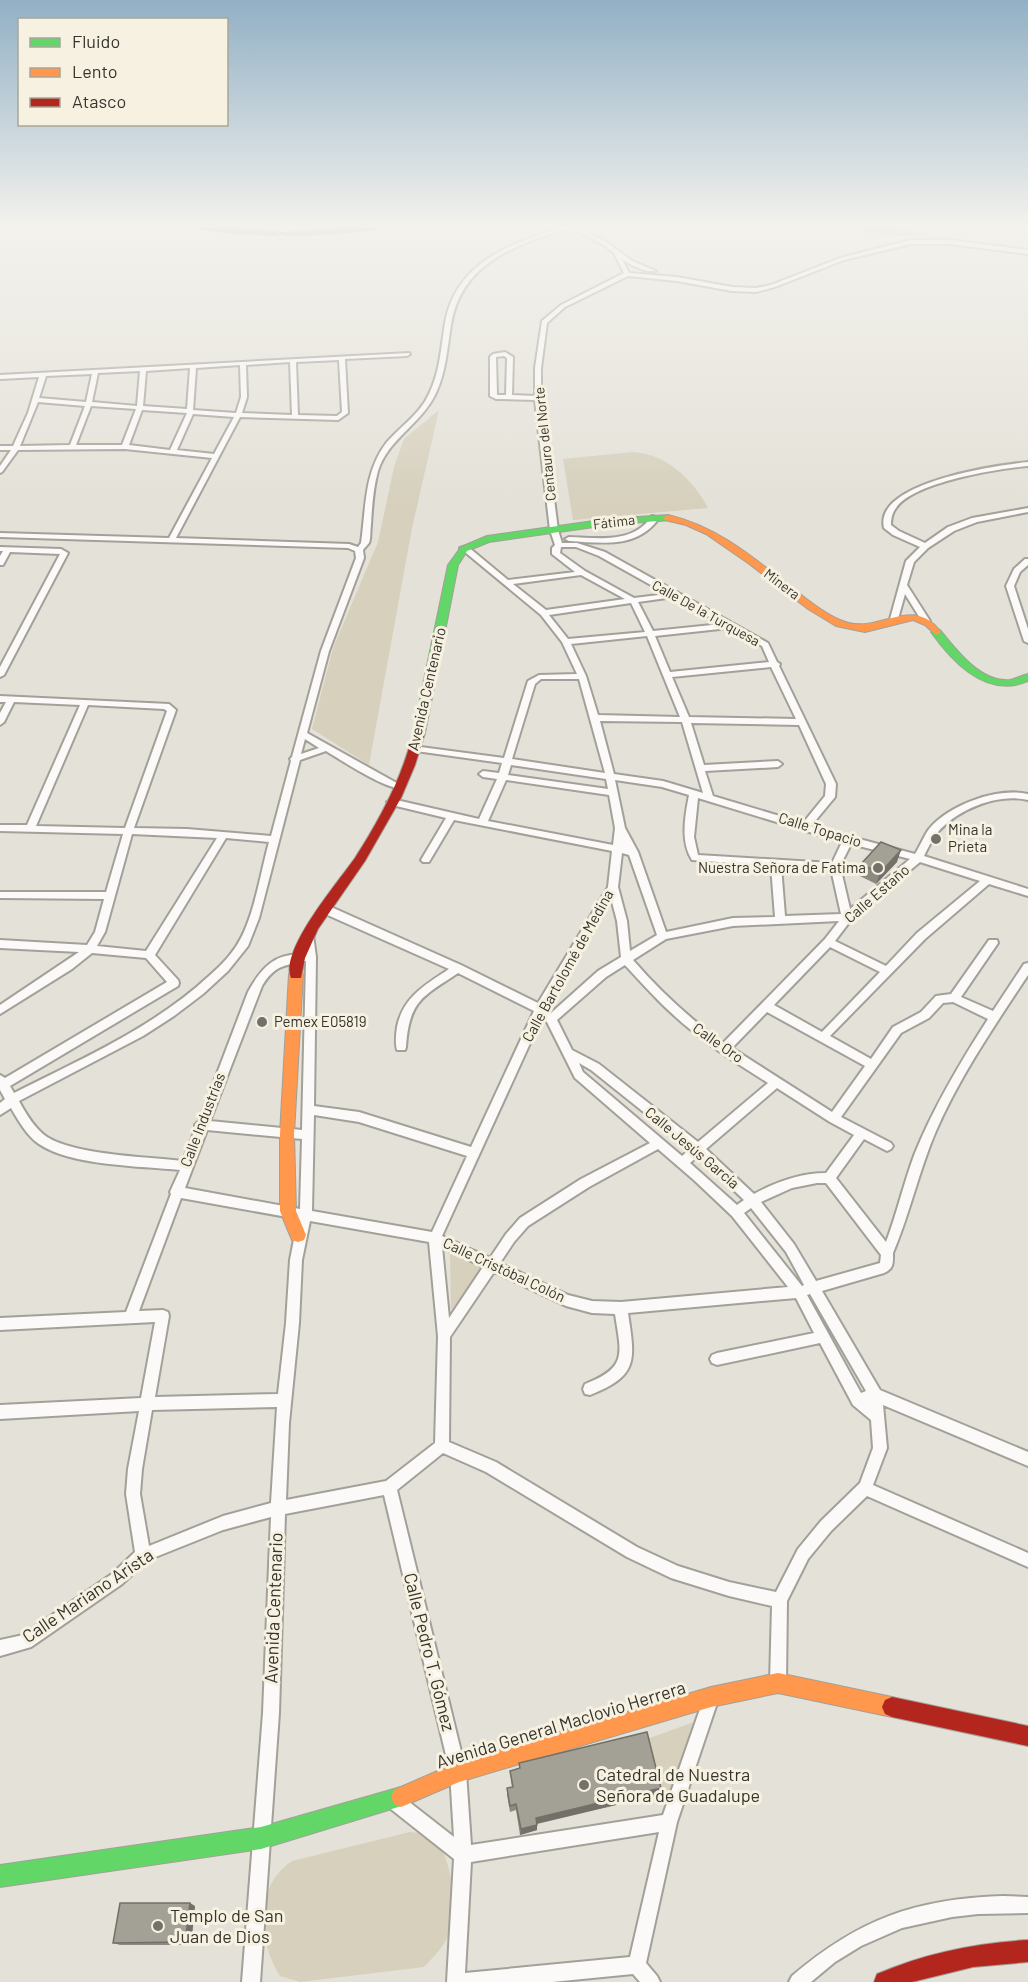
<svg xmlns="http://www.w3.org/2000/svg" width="1028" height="1982" font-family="Barlow,sans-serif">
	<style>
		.green { fill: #d6d0bd }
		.water { fill: #b2ab91 }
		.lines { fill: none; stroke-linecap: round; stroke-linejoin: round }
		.street-casing { stroke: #a3a099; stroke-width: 4 }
		.fast-casing { stroke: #a3a099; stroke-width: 2 }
		.slow-casing { stroke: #a3a099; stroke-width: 2 }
		.jam-casing { stroke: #a3a099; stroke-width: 2 }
		.street { fill: #fbfaf9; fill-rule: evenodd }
		.fast { fill: #63d668; fill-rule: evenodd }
		.slow { fill: #ff974d; fill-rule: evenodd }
		.jam { fill: #b3261e; fill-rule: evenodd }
		.wall { fill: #8c8a80 }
		.shaded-wall { fill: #727068 }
		.building { fill: #a3a095; stroke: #727068; stroke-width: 1.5 }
		.poi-dot { fill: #737169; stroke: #f6f1e0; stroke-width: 2 }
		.labels { text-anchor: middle; stroke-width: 6; stroke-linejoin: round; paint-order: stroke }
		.far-street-label { font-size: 14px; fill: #36342d; stroke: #f6f1e0 }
		.street-label { font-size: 15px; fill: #36342d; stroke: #f6f1e0 }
		.poi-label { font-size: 15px; fill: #36342d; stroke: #f6f1e0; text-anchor: start }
		.near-street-label { font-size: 18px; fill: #36342d; stroke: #f6f1e0 }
		.near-poi-label { font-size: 18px; fill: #36342d; stroke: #f6f1e0; text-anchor: start }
	</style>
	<rect width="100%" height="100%" fill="#e4e1d8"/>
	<g class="green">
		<path d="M439 410 412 528 369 765 312 729 333 648 378 542 394 467 404 439Z"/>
		<path d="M633 452C667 454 692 479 708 508L573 520 563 459Z"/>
		<path d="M450 1254 485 1270 451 1310Z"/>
		<path d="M700 1720 670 1792 658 1795 644 1740Z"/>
		<path d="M410 1832C419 1833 430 1834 436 1841 449 1853 457 1903 454 1921 450 1939 437 1954 424 1967L300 1982 280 1976C258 1940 254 1886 292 1861Z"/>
	</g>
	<path class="water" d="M848 224 885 225 926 234C910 238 857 236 848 224Z"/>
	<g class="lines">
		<g class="street-casing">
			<g id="street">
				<path d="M292 224H298L282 238H278V236Z"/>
				<path d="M562 224 574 225 608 243 632 261 656 271C646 273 630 265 622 259L629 273 677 277 732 287 756 288 771 285 840 258 911 240H950L1028 250V254L950 244H911L844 260 775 287 756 292 732 291 677 281 628 276 565 307 547 323 541 368V398L558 530 562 543H577L605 552 768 643 777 662 780 664 779 666 836 784 835 797 811 826 915 854C920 846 924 836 929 829 949 805 997 787 1028 794V800C998 793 958 809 938 832 932 839 928 848 924 856L1028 889V896L989 884 925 939 830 1036 871 1059 893 1027 921 1012 936 996 951 994 989 940H997L998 943 961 997 993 1011 1024 964 1028 963V975C995 1025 960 1076 936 1131 919 1170 910 1213 893 1253 893 1262 894 1269 884 1273L822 1291 880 1390 1028 1452V1466L883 1405 887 1448 873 1485 1028 1553V1567L867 1496 831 1531 808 1559 787 1601 786 1683 783 1688 778 1691 773 1688 770 1683 772 1606 729 1596 671 1578 627 1557 486 1472 443 1453 397 1490 466 1772 471 1845 663 1815 706 1692 711 1689 716 1692 719 1697 677 1822 646 1963 657 1976 660 1982H640L633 1974 552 1982H447L454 1859 387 1806 385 1800 387 1794 393 1792 399 1794 454 1837 450 1772 384 1495 285 1514 279 1713 260 1982H242L263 1713 271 1517 223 1530 148 1560 122 1584 31 1647 0 1656V1640L23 1635 112 1574 135 1552 126 1494 128 1469 139 1411 0 1419V1405L141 1398 155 1322 0 1330V1318L126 1312 171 1194 170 1192 180 1170C141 1166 71 1166 39 1144 27 1136 18 1120 11 1108L0 1115V1103L5 1099 0 1090V1075L5 1078 167 982 146 958 92 953 72 969 0 1014V1005L79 952 0 948V940L87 945 95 932 104 899 0 898V892H106L123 834 0 831V825H27L80 705 14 702 4 722 0 725V713L6 702H0V696L169 704 176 710 134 828 187 829 271 836 291 761 290 759 292 757 321 651 356 558 355 551 348 548 0 537V533L169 538 212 458 125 449 18 450 2 472 0 473V466L11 450H0V446H13L28 413 39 377 0 379V375L409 353 410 354 407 356 345 359 348 413 338 420 240 417 176 538 349 544 358 547 361 543C366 508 364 471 387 442 401 426 420 414 429 394 440 372 441 347 445 323 456 261 512 243 566 226ZM570 228 604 245 614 253 624 273 561 305 542 321 535 368V396L512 395 513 357 505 352 493 354 490 357V396L496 399 535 400 550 530 555 545 552 548V554L575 572 508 580 467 546 460 548 541 615 562 642 577 674 539 675 528 681 504 758 413 746V750L416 751 502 763 499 773 483 771 479 774 483 777 497 779 479 819 392 799 387 802 392 805 446 818 421 860 423 862H429L454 820 612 851 608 887 538 1003 461 965 331 907H323L322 910 323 913 449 969C425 985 403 997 397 1027 396 1034 395 1043 397 1050H405L406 1047C409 1001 422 997 458 973L534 1011 471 1147 359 1112 314 1106 316 957 313 935 308 931 303 935 306 955C276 951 261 968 248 992L199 1121 195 1125 196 1127 183 1161C149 1157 75 1155 47 1137 35 1129 26 1114 19 1101L143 1036 174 1016 203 994 228 971 248 946 259 918 300 760 326 751C341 760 385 789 400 788L402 786 307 733 329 651 364 558 363 550C363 550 368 544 369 543 371 538 370 531 371 525 372 507 373 489 378 471 388 439 420 425 435 395 446 373 447 349 451 325 461 262 516 245 570 228ZM504 356 507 358 506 395H497L496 357ZM339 360 342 412 337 416 298 415 296 362ZM290 362 292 415 242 413 247 397 246 365ZM240 365 241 397 236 413 193 410 196 368ZM190 368 187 409 143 406 146 371ZM140 371 137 406 92 402 98 373ZM92 374 86 402 39 398 46 376ZM38 402 85 406 70 445 20 446ZM91 406 136 409 122 445H76ZM142 410 187 413 170 450 129 445ZM193 414 234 417 214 454 177 450ZM561 547H576L599 556 667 594 634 598 585 571 560 553ZM581 575 625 599 546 610 513 584ZM674 597 722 624 653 631 638 602ZM631 603 645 632 568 639 549 615ZM729 628 762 646 769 662 670 672 655 636ZM647 636 680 717 598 715 586 676 571 644ZM771 667 796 719 689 717 672 677ZM541 679H579L605 773 512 759 535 684ZM88 705 164 709 167 711 125 828 36 826ZM600 721 682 722 703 793 663 781 614 774ZM691 723 799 725 826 784 825 796 803 823 713 796 705 771 778 767 782 764 778 761 704 765ZM305 739 319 748 301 754ZM511 765 606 779 608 789 508 775ZM506 780 609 795 615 828 613 845 488 821ZM615 780 662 787 689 795C685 816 680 841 692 860L771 866 775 917 733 918 666 932 638 852 625 828ZM698 798 842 842 832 863 698 855 694 837ZM132 834 217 838 146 951 97 946 105 932ZM226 838 269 842C261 871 255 911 241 938 234 952 221 966 209 976 153 1028 81 1059 14 1093L10 1086 178 986 179 983 178 980 155 955ZM851 844 910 859 850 909 840 866ZM622 853 629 855 657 935 630 951 627 921 618 887ZM920 862 980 881 917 933 886 966 835 941 851 920ZM781 866 831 869 841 914 785 916ZM611 898 617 921 621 957 598 971 551 1013 546 1008ZM839 921 825 939 723 1043C689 1018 660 991 633 960L666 939 733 926ZM830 947 880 972 822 1032 774 1005ZM306 961 302 1130 210 1121 262 986C275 965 283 966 306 961ZM625 965C646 988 667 1011 691 1030 714 1050 742 1066 768 1083L698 1142 599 1064 572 1050 557 1020 606 977ZM953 1002 988 1019C961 1061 934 1106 915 1153 904 1182 897 1213 886 1242L836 1178 864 1139 887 1151 891 1149 893 1146 891 1143 841 1117 901 1033 929 1018 943 1003ZM767 1012 865 1066 832 1112 732 1048ZM542 1017 547 1022 575 1078 650 1143 581 1179 520 1218 506 1234 490 1258 442 1236ZM579 1063 591 1070 690 1149 682 1156 583 1072ZM777 1088 830 1122 854 1135 826 1173C800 1173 776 1182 754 1194L706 1149ZM314 1115 359 1122 467 1156 432 1232 312 1211ZM207 1130 302 1139 300 1209 185 1188ZM658 1149 695 1181 732 1216 788 1287 621 1302 592 1301 568 1295 500 1263 514 1242 528 1226 589 1187ZM698 1156 744 1200 737 1205 690 1163ZM817 1183H826L881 1255 880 1263 816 1281 794 1244 761 1202 792 1188ZM181 1198 298 1219 290 1260 286 1323 278 1394 155 1397 169 1316 168 1312 163 1310 139 1311ZM751 1208 786 1252 804 1285 802 1286 744 1213ZM310 1221 429 1242 438 1336 435 1443 386 1481 286 1500 289 1423 299 1323 302 1260ZM442 1247 483 1267 449 1318ZM494 1272 566 1306 592 1313 615 1314C621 1354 628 1367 585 1384L583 1389 585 1394 590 1395C639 1376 635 1360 628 1313L796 1298 814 1333 717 1353 712 1355 710 1359 712 1363 717 1365 820 1343 853 1405 871 1420 873 1448 860 1483 821 1521 798 1549 776 1592 729 1582 678 1566 637 1547 496 1462 449 1442 450 1337ZM810 1294 866 1391 861 1393 807 1295ZM277 1407 271 1503 223 1516 149 1546 140 1494 142 1469 152 1410ZM659 1832 630 1957 465 1973 471 1862Z"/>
				<path d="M1028 462V466C997 469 914 482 896 508 892 513 891 519 891 525L899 531 925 543 948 527 972 518 1028 508V512L977 522 954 531 928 548 914 562 907 585 930 621 926 623H923L905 594 898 619 894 621H891L890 619 906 561 920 547 893 535 884 528C873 482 998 465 1028 462Z"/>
				<path d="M652 516 659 518C637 549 603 543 569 541L565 539 569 537C599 538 633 544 652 516Z"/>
				<path d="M0 547 61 549 68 553 4 675 0 677V667L60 554 10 552 3 565H0V556L3 551H0Z"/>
				<path d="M1025 559H1028V565L1020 572 1014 586 1028 629V643L1024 641 1006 586 1014 569Z"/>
				<path d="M1003 1896 1028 1897V1913L978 1914 952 1917 902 1928 861 1946 835 1962 811 1982H789L792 1976C859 1919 915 1899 1003 1896Z"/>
			</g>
		</g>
		<g class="fast-casing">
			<g id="fast">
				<path d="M668 515 673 518 671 520 608 525 489 542 467 551 458 565 425 733 423 735H415L413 733 448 565 461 547 487 536 608 519Z"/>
				<path d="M936 629 940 630C956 650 981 683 1010 680 1016 679 1022 675 1028 674V681C987 699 953 663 931 632Z"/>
				<path d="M401 1787 408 1790 411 1797 408 1804 261 1849 0 1887V1865L261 1827Z"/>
			</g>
		</g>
		<g class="slow-casing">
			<g id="slow">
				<path d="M668 515C715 526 749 554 786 583 803 596 820 611 840 620 878 638 910 592 941 632L936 635 925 625 913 620 865 632 836 626 808 609 748 563 706 534 686 525 665 520 663 518Z"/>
				<path d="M296 969 303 974 294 1134 296 1211 306 1235 304 1240 298 1242 292 1240 280 1211V1134L289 974Z"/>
				<path d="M778 1673 892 1697 899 1700 902 1707 899 1714 892 1717 778 1693 711 1707 459 1782 401 1807 394 1804 391 1797 394 1790 458 1762 711 1687Z"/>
			</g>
		</g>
		<g class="jam-casing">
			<g id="jam">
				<path d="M185 224 288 232 391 224C363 239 212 239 185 224Z"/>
				<path d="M419 730 425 733 415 765 401 798 365 861 318 929 305 958 301 978H291C279 951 339 881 355 858 364 844 373 829 381 814 395 788 406 762 413 733Z"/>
				<path d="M892 1697 1028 1726V1746L892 1717 885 1714 882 1707 885 1700Z"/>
				<path d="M1028 1940V1962L973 1967 912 1982H874L877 1974C926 1953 975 1943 1028 1940Z"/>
			</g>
		</g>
		<use href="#street" class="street"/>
		<use href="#fast" class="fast"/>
		<use href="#slow" class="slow"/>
		<use href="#jam" class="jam"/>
	</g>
	<g class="wall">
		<path d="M897 862 876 884 858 875 861 864Z"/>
		<path d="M519 1763 658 1795 537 1824V1830L520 1835 516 1810 510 1812 507 1795V1788L512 1787 510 1771 519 1769Z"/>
		<path d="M195 1906 191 1945H120L113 1943Z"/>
	</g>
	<g class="shaded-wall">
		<path d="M901 850 897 862 876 884 880 873Z"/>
		<path d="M661 1788 658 1795 535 1824 536 1818Z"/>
		<path d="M537 1825V1830L520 1835 521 1829Z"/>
		<path d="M190 1903 195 1906 191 1945 185 1942Z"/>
	</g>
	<g class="building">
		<path d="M881 842 901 850 880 873 861 864Z"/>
		<path d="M647 1732 661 1788 536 1818 537 1825 521 1829 516 1804 510 1806 507 1788 513 1787 510 1771 520 1768 519 1763Z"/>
		<path d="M120 1903H190L185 1942 113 1943Z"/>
	</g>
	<linearGradient id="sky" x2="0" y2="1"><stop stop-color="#92b0c5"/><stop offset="0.45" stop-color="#f3f2ed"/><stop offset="1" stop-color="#f3f2ed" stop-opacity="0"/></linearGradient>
	<rect width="1028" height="501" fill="url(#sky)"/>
	<g class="poi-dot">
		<circle cx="936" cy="839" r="6"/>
		<circle cx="878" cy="868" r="6"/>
		<circle cx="262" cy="1022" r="6"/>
		<circle cx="584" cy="1785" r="6"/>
		<circle cx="158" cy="1926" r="6"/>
	</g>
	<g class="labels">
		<g class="far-street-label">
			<text transform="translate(545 444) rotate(-96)" y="5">Centauro del Norte</text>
			<text transform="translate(614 522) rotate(-7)" y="5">Fátima</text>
			<text transform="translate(782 584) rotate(37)" y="5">Minera</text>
			<text transform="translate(706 613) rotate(29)" y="5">Calle De la Turquesa</text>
		</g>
		<g class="street-label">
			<text transform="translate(427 689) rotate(-77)" y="5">Avenida Centenario</text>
			<text transform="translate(820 830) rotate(17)" y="5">Calle Topacio</text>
			<text transform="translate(877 894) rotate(-41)" y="5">Calle Estaño</text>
			<text transform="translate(568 966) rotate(-61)" y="5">Calle Bartolomé de Medina</text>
			<text transform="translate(718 1043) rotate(35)" y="5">Calle Oro</text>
			<text transform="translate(203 1120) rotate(-69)" y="5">Calle Industrias</text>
			<text transform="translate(692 1148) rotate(40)" y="5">Calle Jesús García</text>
			<text transform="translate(504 1270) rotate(25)" y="5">Calle Cristóbal Colón</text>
		</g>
		<g class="poi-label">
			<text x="948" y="835">Mina la<tspan x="948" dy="17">Prieta</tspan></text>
			<text x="866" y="873" text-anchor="end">Nuestra Señora de Fatima</text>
			<text x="274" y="1027">Pemex E05819</text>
		</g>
		<g class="near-street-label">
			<text transform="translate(88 1596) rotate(-34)" y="6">Calle Mariano Arista</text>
			<text transform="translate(274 1608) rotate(-88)" y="6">Avenida Centenario</text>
			<text transform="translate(429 1652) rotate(76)" y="6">Calle Pedro T. Gómez</text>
			<text transform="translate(561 1725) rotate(-17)" y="6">Avenida General Maclovio Herrera</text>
		</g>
		<g class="near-poi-label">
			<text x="596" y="1781">Catedral de Nuestra<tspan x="596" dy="21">Señora de Guadalupe</tspan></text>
			<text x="170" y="1922">Templo de San<tspan x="170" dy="21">Juan de Dios</tspan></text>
		</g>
	</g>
	<rect x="18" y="18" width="210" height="108" fill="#f6f1e0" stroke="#a9a598" stroke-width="1.5"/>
	<rect x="30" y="38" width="30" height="9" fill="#63d668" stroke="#a9a598" stroke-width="1.5"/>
	<text x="72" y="48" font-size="18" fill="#36342d">Fluido</text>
	<rect x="30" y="68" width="30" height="9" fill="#ff974d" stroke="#a9a598" stroke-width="1.5"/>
	<text x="72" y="78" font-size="18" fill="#36342d">Lento</text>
	<rect x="30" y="98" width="30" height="9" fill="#b3261e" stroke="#a9a598" stroke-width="1.5"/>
	<text x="72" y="108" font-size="18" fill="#36342d">Atasco</text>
</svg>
